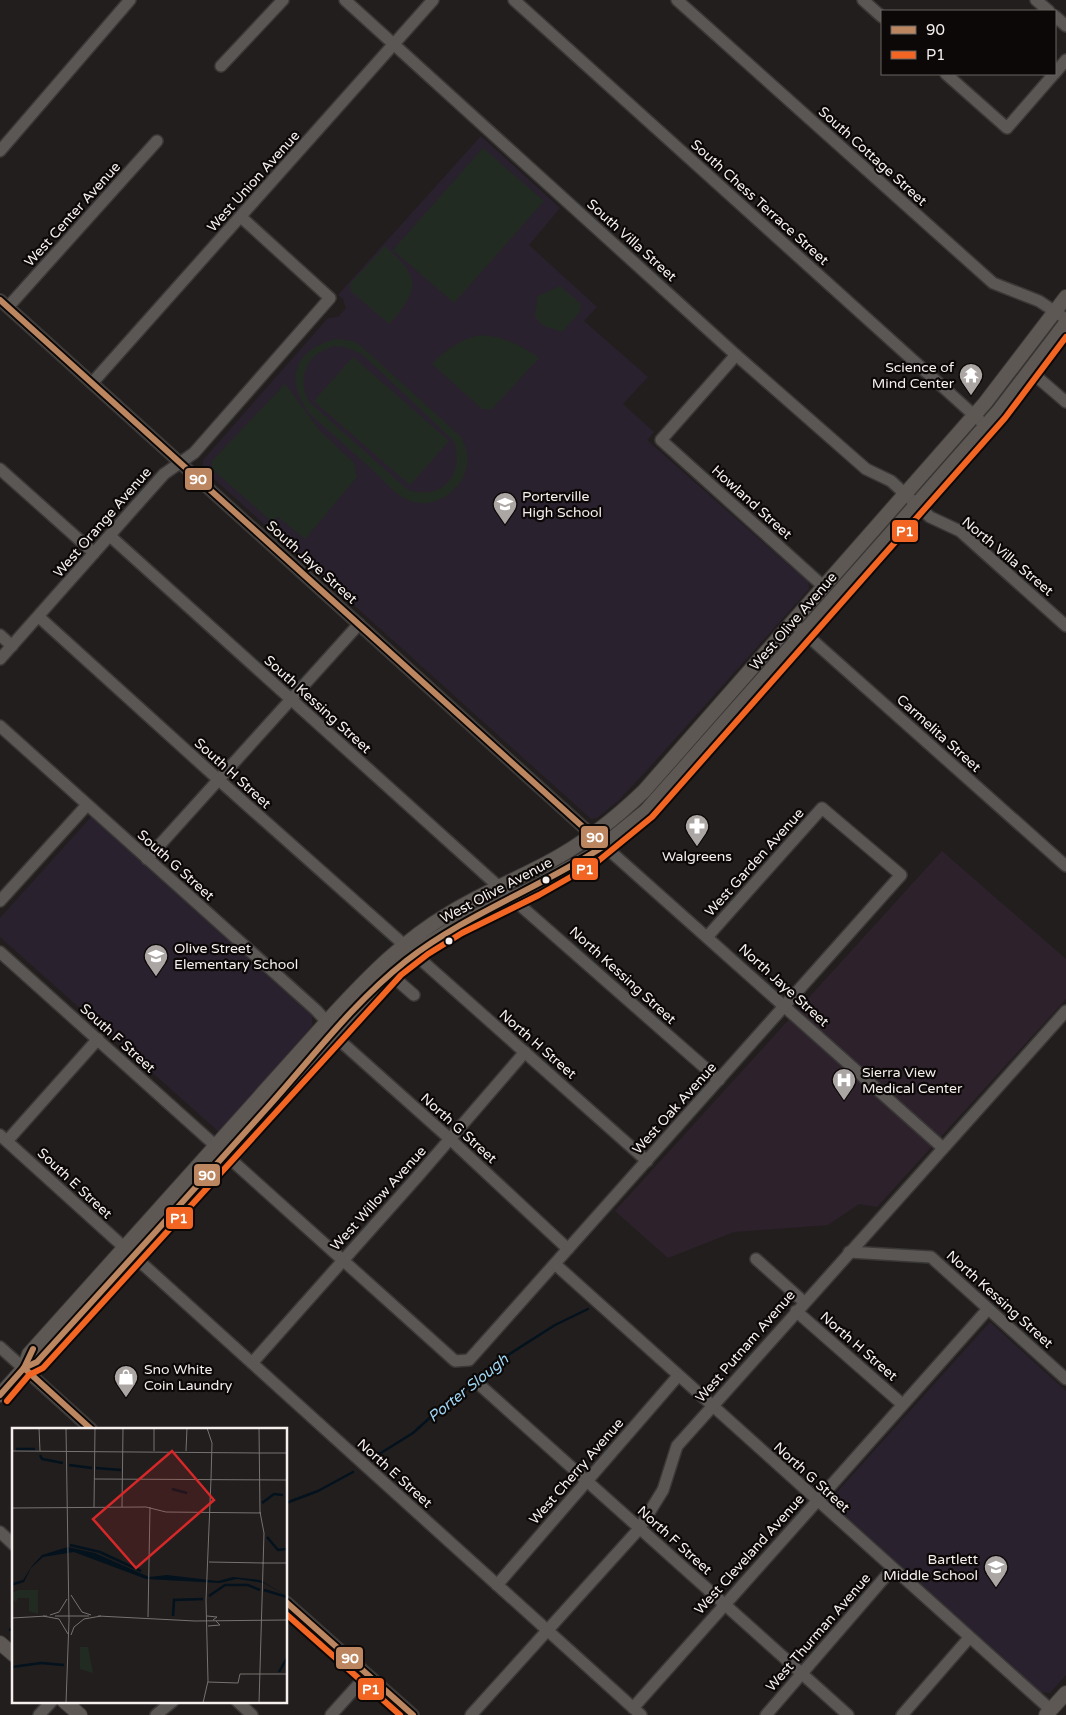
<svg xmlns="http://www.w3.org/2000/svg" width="1066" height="1715" font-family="'Varela Round',sans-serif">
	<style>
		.education { fill: #2a212e }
		.medical { fill: #2d212c }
		.green { fill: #222b21; fill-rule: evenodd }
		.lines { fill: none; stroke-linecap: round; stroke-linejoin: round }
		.stream { stroke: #03121d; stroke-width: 2.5 }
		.minor-casing { stroke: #3a3837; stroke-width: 14 }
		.major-casing { stroke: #3a3837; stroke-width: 16 }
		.minor { stroke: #5b5755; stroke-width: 11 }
		.major { stroke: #5e5854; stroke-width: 14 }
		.bus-1-casing { stroke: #0b0807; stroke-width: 10 }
		.bus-2-casing { stroke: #0b0807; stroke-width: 10 }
		.bus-1 { stroke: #bb8660; stroke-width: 6 }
		.bus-2 { stroke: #f26522; stroke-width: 6 }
		.bus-dot { fill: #f5efed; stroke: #0b0807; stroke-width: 2 }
		.labels { text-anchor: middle; stroke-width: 4.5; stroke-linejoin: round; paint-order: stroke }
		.street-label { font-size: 14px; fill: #f5efed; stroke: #0b0807 }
		.poi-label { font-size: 14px; fill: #f5efed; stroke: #0b0807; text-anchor: start }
		.water-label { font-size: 15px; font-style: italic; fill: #9ed5f2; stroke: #0b0807 }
		.inset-river { fill: none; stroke: #03121d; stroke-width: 2.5 }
		.inset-road { fill: none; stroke: #767270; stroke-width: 1 }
		.view { fill: #d62828; fill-opacity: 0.15; stroke: #d62828; stroke-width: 2.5 }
		.inset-edge { fill: none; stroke: #f5efed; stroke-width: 2.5 }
		.line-badge { stroke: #0b0807; stroke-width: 2 }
		.badge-label { font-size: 14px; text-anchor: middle; font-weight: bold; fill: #fff }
	</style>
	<rect width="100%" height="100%" fill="#221e1d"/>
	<g class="education">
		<path d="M481 136 560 208 529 245 597 307 584 321 648 377 623 404 654 432 647 440 808 582 809 589 649 768 618 801 597 818 591 819 203 469V460L328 318 338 317 346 308 343 299 338 295Z"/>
		<path d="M91 817 312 1016V1026L219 1132 0 937V918Z"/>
		<path d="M990 1322 1066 1391V1675L1050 1693 1041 1692 829 1501Z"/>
	</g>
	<path class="medical" d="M942 851 1066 959V999L877 1207 859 1204 828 1225 734 1232 668 1258 615 1211Z"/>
	<g class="green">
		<path d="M483 148 544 201 454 303 393 250Z"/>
		<path d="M385 246C420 278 421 288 389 324L351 291 350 284Z"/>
		<path d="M560 286 581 304 580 312 562 332 544 326 535 317 538 296Z"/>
		<path d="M480 335C504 337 520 344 539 358L492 409H482L432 364C446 349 460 340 480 335Z"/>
		<path d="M336 339 353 341 361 346 461 437C469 451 470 467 461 481 450 498 428 509 408 500 396 495 385 482 376 473 354 453 332 434 310 414 284 380 294 349 336 339ZM336 346 345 347 362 354 454 441C465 474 443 501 408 490L309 402C296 376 307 352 336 346Z"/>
		<path d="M353 357 449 441 410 485 314 401Z"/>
		<path d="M285 384 319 430 354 463 357 477 305 539 278 517 272 522 212 469V461Z"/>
	</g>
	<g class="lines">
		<g class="stream">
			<path d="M376 1456 413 1433 434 1414 442 1411 494 1364 555 1325 588 1309"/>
			<path d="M286 1503 318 1491 353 1472"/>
			<path d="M10 1630 14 1626"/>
		</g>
		<g class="minor-casing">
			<g id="minor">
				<path d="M345 0 736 355 866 469 891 481 930 517 960 531 1066 626"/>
				<path d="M514 0 986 426"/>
				<path d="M677 0 993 283 1039 301 1066 319"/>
				<path d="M863 0 882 17"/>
				<path d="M1036 0 1049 11"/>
				<path d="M1055 16 1066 26"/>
				<path d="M221 66 283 0"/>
				<path d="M1055 73 1066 60"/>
				<path d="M946 74 1007 128 1054 74"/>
				<path d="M0 151 130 0"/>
				<path d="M0 300 592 835 943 1148"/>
				<path d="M8 307 157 141"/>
				<path d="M736 355 661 440 823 586"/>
				<path d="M1030 371 1066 402"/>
				<path d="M93 382 433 0"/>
				<path d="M0 469 94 553"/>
				<path d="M110 536 498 886 719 1080"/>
				<path d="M39 617 220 781 647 1161"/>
				<path d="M792 622 1066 866"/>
				<path d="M0 635 12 646"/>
				<path d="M0 659 164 474 194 453 330 298 241 217"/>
				<path d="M0 726 316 1010 327 1022 338 1039 450 1139 568 1249"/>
				<path d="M147 859 359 624"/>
				<path d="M0 901 87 805"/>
				<path d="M0 952 455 1361 469 1360 901 875 822 808 707 937"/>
				<path d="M390 974 414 995"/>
				<path d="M0 1135 641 1715"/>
				<path d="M7 1141 98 1039"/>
				<path d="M849 1252 931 1257 1066 1379"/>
				<path d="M756 1259 804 1302"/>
				<path d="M555 1264 1051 1710"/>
				<path d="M796 1311 902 1404"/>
				<path d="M0 1347 91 1429"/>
				<path d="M252 1363 418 1176 525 1052"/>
				<path d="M482 1387 848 1715"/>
				<path d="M0 1532 14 1545"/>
				<path d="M497 1585 678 1376"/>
				<path d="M286 1602 413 1715"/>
				<path d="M237 1701 252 1715"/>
				<path d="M633 1708 988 1309"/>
				<path d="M39 1715 52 1701"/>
				<path d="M156 1715 173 1701"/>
				<path d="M331 1715 367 1675"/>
				<path d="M471 1715 639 1529 663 1490 677 1446 1066 1011"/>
				<path d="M766 1715 892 1569"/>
				<path d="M902 1715 969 1638"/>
			</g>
		</g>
		<g class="major-casing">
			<g id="major">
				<path d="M24 1368 37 1362 340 1027 395 969 423 947 458 925 535 887 592 855 646 811 998 412 1066 323"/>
				<path d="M0 1395 24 1368 29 1354 333 1015C369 976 404 940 450 913 481 894 515 880 547 863 583 844 615 819 644 791L985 403 1066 297"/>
				<path d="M0 1643 14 1655"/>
				<path d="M64 1701 80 1715"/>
				<path d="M1046 1715 1066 1693"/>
			</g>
		</g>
		<use href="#minor" class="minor"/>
		<use href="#major" class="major"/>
		<g class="bus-1-casing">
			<g id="bus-1">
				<path d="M0 300 604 846C540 888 466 914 406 961 353 1003 312 1058 267 1108 191 1193 114 1278 37 1362L24 1368"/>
				<path d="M24 1368 91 1429"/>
				<path d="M0 1395 24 1368 33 1349"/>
				<path d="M286 1602 413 1715"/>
			</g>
		</g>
		<g class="bus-2-casing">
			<g id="bus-2">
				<path d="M7 1401 29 1375 43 1368 401 975 428 954 462 933 539 895 597 862 652 817 1005 418 1066 337"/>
				<path d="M286 1614 400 1715"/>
			</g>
		</g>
		<use href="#bus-1" class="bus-1"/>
		<use href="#bus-2" class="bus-2"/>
	</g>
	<defs>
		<g id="temple-pin" transform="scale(1.25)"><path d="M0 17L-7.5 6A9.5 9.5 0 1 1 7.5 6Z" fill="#aba6a4" stroke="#0b0807"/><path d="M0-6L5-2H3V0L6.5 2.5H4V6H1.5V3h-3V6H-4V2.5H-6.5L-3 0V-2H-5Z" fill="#fff"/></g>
		<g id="school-pin" transform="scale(1.25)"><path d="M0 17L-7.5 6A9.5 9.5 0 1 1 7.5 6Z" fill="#aba6a4" stroke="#0b0807"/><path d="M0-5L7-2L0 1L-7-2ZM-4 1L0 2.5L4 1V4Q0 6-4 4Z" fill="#fff"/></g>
		<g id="pharmacy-pin" transform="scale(1.25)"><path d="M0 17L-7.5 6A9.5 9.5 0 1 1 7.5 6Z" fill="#aba6a4" stroke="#0b0807"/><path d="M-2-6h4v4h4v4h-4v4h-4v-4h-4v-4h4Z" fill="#fff"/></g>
		<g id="hospital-pin" transform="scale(1.25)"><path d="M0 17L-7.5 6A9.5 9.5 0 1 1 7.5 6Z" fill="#aba6a4" stroke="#0b0807"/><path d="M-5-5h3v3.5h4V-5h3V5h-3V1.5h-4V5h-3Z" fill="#fff"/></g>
		<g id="shop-pin" transform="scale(1.25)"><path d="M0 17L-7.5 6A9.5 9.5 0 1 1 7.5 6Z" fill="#aba6a4" stroke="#0b0807"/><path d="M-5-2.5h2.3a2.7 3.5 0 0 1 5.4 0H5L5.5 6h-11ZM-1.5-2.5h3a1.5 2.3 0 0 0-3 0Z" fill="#fff"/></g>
	</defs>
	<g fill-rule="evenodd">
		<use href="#temple-pin" x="971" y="375"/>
		<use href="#school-pin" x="505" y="504"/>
		<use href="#pharmacy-pin" x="697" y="826"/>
		<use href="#school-pin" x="156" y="956"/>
		<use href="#hospital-pin" x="844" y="1080"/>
		<use href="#shop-pin" x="126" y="1377"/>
		<use href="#school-pin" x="996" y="1567"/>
	</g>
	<g class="bus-dot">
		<circle cx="546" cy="880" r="4.5"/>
		<circle cx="449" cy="941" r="4.5"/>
	</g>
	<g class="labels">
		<g class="street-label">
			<text transform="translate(873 156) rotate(42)" y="5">South Cottage Street</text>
			<text transform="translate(253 181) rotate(-48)" y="5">West Union Avenue</text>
			<text transform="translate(760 202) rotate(42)" y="5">South Chess Terrace Street</text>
			<text transform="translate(72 214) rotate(-48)" y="5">West Center Avenue</text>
			<text transform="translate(632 240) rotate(42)" y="5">South Villa Street</text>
			<text transform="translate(752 502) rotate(42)" y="5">Howland Street</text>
			<text transform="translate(102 522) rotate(-49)" y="5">West Orange Avenue</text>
			<text transform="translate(1008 556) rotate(40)" y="5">North Villa Street</text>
			<text transform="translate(312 562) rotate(42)" y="5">South Jaye Street</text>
			<text transform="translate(793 621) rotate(-49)" y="5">West Olive Avenue</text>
			<text transform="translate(318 704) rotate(42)" y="5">South Kessing Street</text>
			<text transform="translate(939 733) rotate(42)" y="5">Carmelita Street</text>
			<text transform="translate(233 773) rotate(42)" y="5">South H Street</text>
			<text transform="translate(754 862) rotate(-48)" y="5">West Garden Avenue</text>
			<text transform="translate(176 865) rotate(42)" y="5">South G Street</text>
			<text transform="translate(496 890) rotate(-28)" y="5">West Olive Avenue</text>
			<text transform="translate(623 975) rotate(42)" y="5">North Kessing Street</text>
			<text transform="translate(784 985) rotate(42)" y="5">North Jaye Street</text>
			<text transform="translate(118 1038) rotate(42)" y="5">South F Street</text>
			<text transform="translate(538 1044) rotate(41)" y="5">North H Street</text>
			<text transform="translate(674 1108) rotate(-48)" y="5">West Oak Avenue</text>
			<text transform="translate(459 1128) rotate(42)" y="5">North G Street</text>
			<text transform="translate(75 1183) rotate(43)" y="5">South E Street</text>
			<text transform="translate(378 1198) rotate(-48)" y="5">West Willow Avenue</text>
			<text transform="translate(1000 1299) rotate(42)" y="5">North Kessing Street</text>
			<text transform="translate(745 1346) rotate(-49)" y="5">West Putnam Avenue</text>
			<text transform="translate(859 1346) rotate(41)" y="5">North H Street</text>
			<text transform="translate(576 1471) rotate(-49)" y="5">West Cherry Avenue</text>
			<text transform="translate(395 1473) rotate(42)" y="5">North E Street</text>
			<text transform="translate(812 1477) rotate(42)" y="5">North G Street</text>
			<text transform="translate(675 1540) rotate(42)" y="5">North F Street</text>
			<text transform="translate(749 1554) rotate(-48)" y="5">West Cleveland Avenue</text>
			<text transform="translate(818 1632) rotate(-49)" y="5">West Thurman Avenue</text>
		</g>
		<g class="poi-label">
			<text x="954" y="372" text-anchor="end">Science of<tspan x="954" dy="16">Mind Center</tspan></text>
			<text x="522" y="501">Porterville<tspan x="522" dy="16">High School</tspan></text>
			<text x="697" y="861" text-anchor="middle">Walgreens</text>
			<text x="174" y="953">Olive Street<tspan x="174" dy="16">Elementary School</tspan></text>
			<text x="862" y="1077">Sierra View<tspan x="862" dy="16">Medical Center</tspan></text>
			<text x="144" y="1374">Sno White<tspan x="144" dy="16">Coin Laundry</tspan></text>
			<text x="978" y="1564" text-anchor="end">Bartlett<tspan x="978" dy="16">Middle School</tspan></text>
		</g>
		<g class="water-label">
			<text transform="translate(468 1388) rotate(-39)" y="5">Porter Slough</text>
		</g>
	</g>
	<g transform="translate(12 1428)">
		<rect width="275" height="275" fill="#221e1d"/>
		<path d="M6 162H26V186L17 183V170H6L4 174 0 171V165ZM68 219H76L81 245 68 241Z" fill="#222b21"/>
		<path d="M56 119 83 125 137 149 155 147 206 153 221 149 248 152 275 168 252 155 225 151 208 155 134 151 62 124 31 129 19 140 12 154 0 158V155L11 152 20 138 30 127Z" fill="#03121d"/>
		<path class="inset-river" d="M4 21H23M28 27 30 31 51 35M57 37 80 40M84 40 109 42M160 61 175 65M250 75 262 66 271 67M255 109 266 122 275 121M58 117 88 124 129 143M252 162 275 169M197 168 213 157H236L248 162M161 188 162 172 191 171M0 239 29 235 52 237M267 244 275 230"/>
		<path class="inset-road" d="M27 0 28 23M247 0 248 85M0 23 247 25M142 23V0M174 23 175 0M247 25H275M82 51 275 52M82 79 83 0M110 79 111 0M0 80 134 79 154 84 249 85M197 134 252 135M250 135H275M59 167 70 184 79 187M38 187 47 184 55 171M31 188 47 191 56 206M43 188H77M86 188 183 193 275 192M195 188 205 189 201 192M136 189 138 79M0 190 35 188M196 198 208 197 204 193M59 207 62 199 72 191 89 188M196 254 226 255 228 246H275M54 275 57 192 54 0M191 275 196 253 194 172 199 51 200 15 195 0M247 275 252 105 248 84"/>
		<path class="view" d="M160 23 202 72 124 140 81 91Z"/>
		<rect width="275" height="275" class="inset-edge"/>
	</g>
	<g class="line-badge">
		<rect x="184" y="467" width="29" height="24" rx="5" fill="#bb8660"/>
		<rect x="891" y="519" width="28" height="24" rx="5" fill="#f26522"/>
		<rect x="580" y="825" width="29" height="24" rx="5" fill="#bb8660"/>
		<rect x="571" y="857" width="28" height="24" rx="5" fill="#f26522"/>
		<rect x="193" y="1163" width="28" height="24" rx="5" fill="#bb8660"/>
		<rect x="165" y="1206" width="29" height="24" rx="5" fill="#f26522"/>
		<rect x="335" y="1646" width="29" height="24" rx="5" fill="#bb8660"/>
		<rect x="357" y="1677" width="28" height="24" rx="5" fill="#f26522"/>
	</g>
	<g class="badge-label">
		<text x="198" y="484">90</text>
		<text x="905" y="536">P1</text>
		<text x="595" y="842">90</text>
		<text x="585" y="874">P1</text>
		<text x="207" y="1180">90</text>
		<text x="179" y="1223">P1</text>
		<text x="350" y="1663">90</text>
		<text x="371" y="1694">P1</text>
	</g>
	<rect x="881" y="10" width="175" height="65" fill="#0b0807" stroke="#696463"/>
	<rect x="891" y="26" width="25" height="8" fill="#bb8660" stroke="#696463"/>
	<text x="926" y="35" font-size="15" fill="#f5efed">90</text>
	<rect x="891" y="51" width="25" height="8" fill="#f26522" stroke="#696463"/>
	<text x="926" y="60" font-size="15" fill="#f5efed">P1</text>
</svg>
